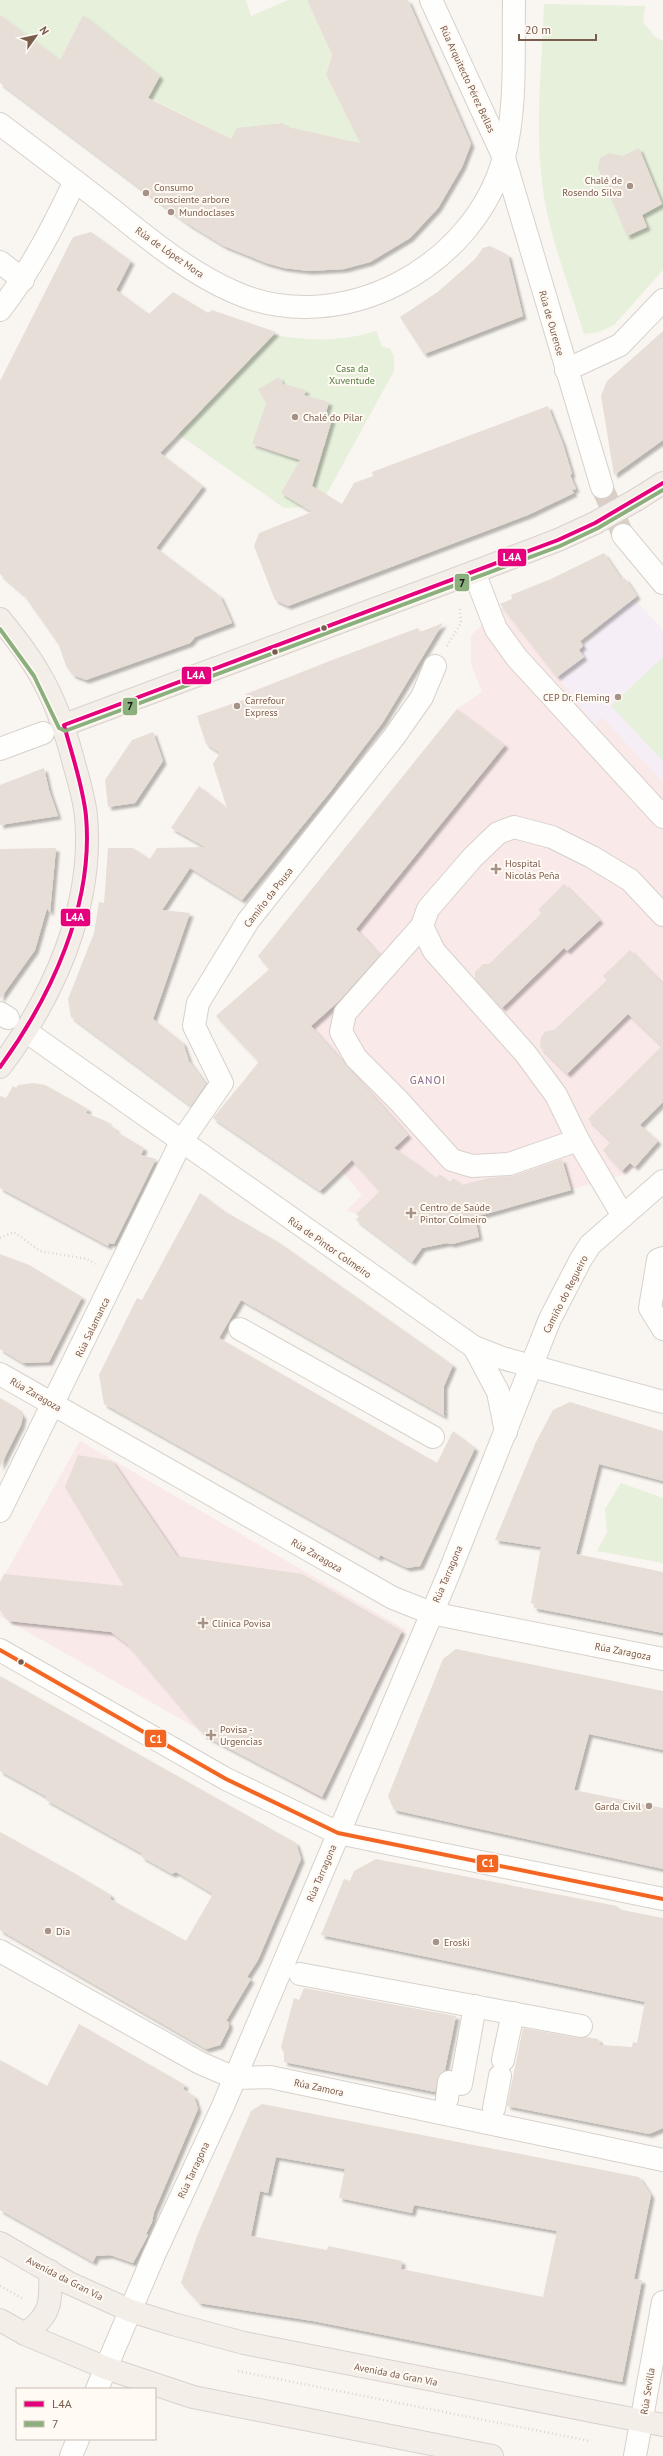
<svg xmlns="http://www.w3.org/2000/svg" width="663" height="2456" font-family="'PT Sans',sans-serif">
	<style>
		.education { fill: #f6eef6 }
		.medical { fill: #fae9e9 }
		.green { fill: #e7f0db; fill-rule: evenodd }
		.building { fill: #e6ded7; fill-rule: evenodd; filter: url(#shadow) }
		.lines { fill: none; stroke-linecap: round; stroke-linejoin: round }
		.minor-tunnel { stroke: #d9cfc7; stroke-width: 22; stroke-dasharray: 22 11; stroke-linecap: butt }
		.minor-casing { stroke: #d7d1cb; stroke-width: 24 }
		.major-casing { stroke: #dad1cc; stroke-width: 24 }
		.path { stroke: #dcd5d0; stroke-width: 2.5; stroke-dasharray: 1 3; stroke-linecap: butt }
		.minor { stroke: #fefefd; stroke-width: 22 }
		.major { stroke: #f3eee8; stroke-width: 22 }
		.major-bridge-casing { stroke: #dad1cc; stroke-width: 24; stroke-linecap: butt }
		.major-bridge { stroke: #f3eee8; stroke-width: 22 }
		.bus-1-casing { stroke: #fffaf3; stroke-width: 7 }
		.bus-2-casing { stroke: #fffaf3; stroke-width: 7 }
		.bus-3-casing { stroke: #fffaf3; stroke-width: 7 }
		.bus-1 { stroke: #e5007d; stroke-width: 4 }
		.bus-2 { stroke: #8caf7e; stroke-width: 4 }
		.bus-3 { stroke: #f26522; stroke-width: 4 }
		.poi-dot { fill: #a69286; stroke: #fffaf3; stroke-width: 1.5 }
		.bus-dot { fill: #7a5c4d; stroke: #fffaf3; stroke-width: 1.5 }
		.labels { text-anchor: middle; stroke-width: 4; stroke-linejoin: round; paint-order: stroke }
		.street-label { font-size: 10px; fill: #7a5c4d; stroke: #fffaf3 }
		.poi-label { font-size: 10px; fill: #7a5c4d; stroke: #fffaf3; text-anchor: start }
		.park-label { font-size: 10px; fill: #537a41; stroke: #fffaf3 }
		.neighbourhood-label { font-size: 11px; letter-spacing: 1px; fill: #846695; stroke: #fffaf3 }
		.line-badge { stroke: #fffaf3; stroke-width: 1.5 }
		.badge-label { font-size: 11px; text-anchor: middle; font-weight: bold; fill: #fff }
		.pale-badge-label { font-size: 11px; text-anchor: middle; font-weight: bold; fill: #111 }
	</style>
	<defs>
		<filter id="shadow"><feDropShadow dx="3.5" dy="3.5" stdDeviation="1" flood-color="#0004"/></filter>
	</defs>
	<rect width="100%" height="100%" fill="#f9f5f0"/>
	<path class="education" d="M634 599 663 630V782L602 718 595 725 557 677 584 657 579 650 601 625Z"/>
	<g class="medical">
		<path d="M503 606 595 725 602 717 663 782V1102L640 1125 658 1141 635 1167 622 1175 496 1211 476 1220 453 1178 450 1182 439 1175 437 1178 425 1169 363 1207 356 1214 347 1210 362 1195 339 1167 245 1078 259 1061 216 1016 269 969 258 956 457 709 482 692 471 664V635Z"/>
		<path d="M80 1441 406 1630 321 1799 0 1616V1583Z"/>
	</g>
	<g class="green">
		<path d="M0 0H246L251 16 288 0H307L334 61 330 60 326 76 360 143 284 126V124L231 139 148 97 83 15 60 60 0 15Z"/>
		<path d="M544 4 645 6 643 22 655 37 663 41V270L614 325 599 332 584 334C569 285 548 234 542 182 535 124 542 63 544 4Z"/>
		<path d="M376 331 382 346 390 349 394 356V371L320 506 284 508 178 434 273 335C309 341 342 342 376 331ZM279 377 288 391 305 390 304 395 329 402 325 416 332 419 325 446 295 459 259 449 252 444 266 403 258 389ZM292 474 313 487 302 506 281 493Z"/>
		<path d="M663 657V761L611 706Z"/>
		<path d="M621 1483 663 1498V1563L597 1551 607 1533 605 1509Z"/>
	</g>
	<g class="building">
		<path d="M307 0H408L471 144 462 167 438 208 410 238 370 262 344 269 309 271 284 268 266 263 224 246 188 224 0 83V15L60 60 83 15 160 76 148 98 231 139 237 128 284 123V126L360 143 326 75 332 55Z"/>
		<path d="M639 148 662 204 642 215 647 227 627 236 598 168 600 158 609 153 623 156Z"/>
		<path d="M91 232 131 261 116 290 149 314 173 292 208 313 212 310 276 332 160 453 203 486 156 548 220 596 232 623 195 637 190 643 86 680 73 675 66 666 59 645 24 595 0 574V381L73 237Z"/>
		<path d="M490 246 508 255 523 316 424 354 400 317 439 291 475 259 483 248Z"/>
		<path d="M663 331V440L614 475 601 396 607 381Z"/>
		<path d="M279 377 283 384 306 390 304 395 329 402 325 416 332 419 312 486 342 504 354 483 373 476 372 472 548 406 563 444 572 474 570 475 576 489 572 490 574 493 528 515 288 606 275 600 254 546 259 533 312 512 281 493 300 460 252 444 266 403 258 389Z"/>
		<path d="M604 553 622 580 625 578 637 596 580 641 583 646 579 650 584 657 557 677 500 604 512 599 511 595 551 579Z"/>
		<path d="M443 623 383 722 330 792 242 900 190 868 162 910 190 913 153 1019 183 1043 189 1061 206 1084 191 1106 71 1017 68 999 94 933 99 902 104 903 108 848H133L150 859 157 848 205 847 171 828 199 786 227 808 213 764 220 753 206 744 197 716 246 699V694L335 659 418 628 420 632Z"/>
		<path d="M457 709 505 745 356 929 380 955 339 1001 311 1026 408 1135 394 1148 437 1178 439 1174 450 1182 453 1178 462 1185 489 1178 513 1176 562 1159 571 1190 475 1217 479 1237 452 1244 447 1243 422 1248 412 1262 356 1220 359 1216 356 1214 380 1191 352 1160 320 1191 213 1118 259 1062 216 1016 270 969 258 956Z"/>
		<path d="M153 732 163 761 135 803 108 807 105 780 132 740Z"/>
		<path d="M44 768 49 790 58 816 0 825V785Z"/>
		<path d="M56 848 50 913 47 908 35 950 0 999V849Z"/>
		<path d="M564 884 600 920 567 951 564 948 502 1008 475 979V972L483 964H489L542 913 538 910Z"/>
		<path d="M630 950 663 984V1102L640 1125 658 1141 635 1167 630 1163 622 1171 603 1150 611 1142 588 1119 662 1046 628 1014 567 1074 540 1047 541 1037 546 1031 554 1030 607 980 603 976Z"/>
		<path d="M33 1083 45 1085 88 1109 86 1113 108 1122 107 1124 116 1129 115 1131 144 1148 141 1155 156 1159 114 1244 109 1243 108 1246 0 1188V1096L6 1098 13 1086 16 1088 18 1085Z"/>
		<path d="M200 1193 224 1211 278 1242 453 1365 444 1386V1416L241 1300 219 1338 437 1463 453 1431 475 1448 420 1566 407 1568 380 1555 379 1558 104 1404 99 1375 137 1298 142 1300Z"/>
		<path d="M0 1254 29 1265 82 1297 49 1362 23 1363 0 1349Z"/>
		<path d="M0 1398 17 1408 23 1416 21 1425 0 1467Z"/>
		<path d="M570 1402 663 1431V1481L599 1464 576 1554 663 1572V1633L534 1608V1604L531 1603 541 1547 495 1540 536 1442 553 1410Z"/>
		<path d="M78 1455 112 1461 177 1556 302 1574 402 1631 322 1797 205 1736 128 1645 111 1632 9 1621 0 1610V1582L4 1574 124 1586 65 1487Z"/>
		<path d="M456 1649 663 1691V1750L589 1734 574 1790 663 1808V1869L394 1810 388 1796 443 1659Z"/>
		<path d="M0 1676 296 1843 301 1859 258 1960 247 1977 251 1979 226 2021 229 2022V2027L220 2045 206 2049 0 1930V1832L72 1872 111 1895 110 1899 186 1941 213 1894 176 1872 172 1874 142 1857 141 1853 46 1800 47 1797 0 1771Z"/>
		<path d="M376 1859 617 1906V1909L663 1918V2128L649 2134 507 2106 523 2028 579 2038 587 2037 598 2039 601 2045 632 2047 633 2042 637 2043 645 2002 321 1935 344 1879 350 1881 354 1871Z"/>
		<path d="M304 1988 456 2016 445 2070 439 2075 435 2092 284 2062V2053L281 2047 294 1998 299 2000Z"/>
		<path d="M79 2024 185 2085 183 2089 194 2096 198 2109 154 2212 152 2222 146 2234 148 2235 133 2263 110 2255 96 2256 93 2262 0 2210V2060L47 2086Z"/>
		<path d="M262 2104 639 2177 651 2195 634 2279 642 2280 622 2382 313 2321 199 2303 181 2283 197 2236 251 2111ZM276 2157 345 2169 339 2198 412 2213 414 2205 557 2231 543 2297 401 2269 402 2261 328 2246 327 2250 251 2236 260 2191 268 2193Z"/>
	</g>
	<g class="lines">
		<path class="minor-tunnel" d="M602 487 623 535"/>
		<g class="minor-casing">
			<g id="minor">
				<path d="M431 0 504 158 602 487"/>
				<path d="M0 124C37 152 74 180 110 208 149 239 188 272 234 292 340 340 475 267 504 157 517 106 513 52 514 0"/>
				<path d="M0 262 23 280"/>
				<path d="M0 310C31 270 53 227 75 181"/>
				<path d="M566 370 620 345 663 300"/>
				<path d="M623 535 663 583"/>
				<path d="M474 572 496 629 517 658 663 817"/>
				<path d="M0 749 43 733"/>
				<path d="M422 926 345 1013 341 1032 356 1058 398 1100 452 1160 472 1166 509 1164 578 1140"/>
				<path d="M0 1013 8 1018"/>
				<path d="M27 1032 474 1347 502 1358 663 1402"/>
				<path d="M623 1216 578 1140 556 1095 525 1053 434 951 422 926 428 909 473 857 498 833 514 827 552 837 592 857 630 880 663 915"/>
				<path d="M663 1258 658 1260 650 1308 663 1329"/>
				<path d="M240 1329 433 1437"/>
				<path d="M474 1347 498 1392 506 1432"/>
				<path d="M0 1374 393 1598 431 1613 663 1659"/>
				<path d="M0 1511 181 1142 222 1083 194 1026 198 1003 248 921 394 737 422 697 435 666"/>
				<path d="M0 1650 226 1779 338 1833 663 1899"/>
				<path d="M0 1951 200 2063 235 2078 270 2077 663 2160"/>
				<path d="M300 1974 581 2026"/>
				<path d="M503 2060 513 2013"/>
				<path d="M447 2099 449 2082 461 2084 475 2006"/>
				<path d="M494 2108 500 2076"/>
				<path d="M97 2389 154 2255 223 2106 449 1573 550 1319 581 1259 590 1245 663 1181"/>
				<path d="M71 2456 78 2439"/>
				<path d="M635 2456 663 2302"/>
			</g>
		</g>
		<g class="major-casing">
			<g id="major">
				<path d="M636 500 663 483"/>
				<path d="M0 619C14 636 28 654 39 673 55 700 65 729 73 760 78 778 84 797 86 816 94 906 54 997 0 1067"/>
				<path d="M64 725 474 572 558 540 595 523"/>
				<path d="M0 2243 69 2283 131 2311 173 2324 244 2343 663 2425"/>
				<path d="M0 2320 25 2334 106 2368 193 2397 492 2456"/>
				<path d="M25 2334C52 2314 51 2303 50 2271"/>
			</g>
		</g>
		<g class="path">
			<path d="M447 646 461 623 460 609"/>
			<path d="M0 1238 14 1232 40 1251 87 1259 95 1264"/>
			<path d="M444 1416 448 1410"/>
			<path d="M0 2286 22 2298"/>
			<path d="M238 2371 590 2441"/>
		</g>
		<use href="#minor" class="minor"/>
		<use href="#major" class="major"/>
		<g class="major-bridge-casing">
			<path id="major-bridge" d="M595 523 636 500"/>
		</g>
		<use href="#major-bridge" class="major-bridge"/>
		<g class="bus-1-casing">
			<path id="bus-1" d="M0 1067C51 997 94 905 86 816 83 786 72 755 64 725L558 540 595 523 663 483"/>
		</g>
		<g class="bus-2-casing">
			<path id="bus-2" d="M0 629 34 676 59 728 65 731 560 546 598 528 663 490"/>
		</g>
		<g class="bus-3-casing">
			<path id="bus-3" d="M0 1650 226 1779 338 1833 663 1899"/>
		</g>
		<use href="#bus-1" class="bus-1"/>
		<use href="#bus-2" class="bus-2"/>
		<use href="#bus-3" class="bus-3"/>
	</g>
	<g class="poi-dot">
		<circle cx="630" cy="186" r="4"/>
		<circle cx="146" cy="193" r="4"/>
		<circle cx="171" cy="212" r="4"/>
		<circle cx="295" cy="417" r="4"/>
		<circle cx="618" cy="697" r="4"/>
		<circle cx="237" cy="706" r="4"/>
		<path d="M494 863h4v4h4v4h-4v4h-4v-4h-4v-4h4z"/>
		<path d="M409 1207h4v4h4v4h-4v4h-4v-4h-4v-4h4z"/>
		<path d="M201 1617h4v4h4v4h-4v4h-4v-4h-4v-4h4z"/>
		<path d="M209 1729h4v4h4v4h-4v4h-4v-4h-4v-4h4z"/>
		<circle cx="649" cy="1806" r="4"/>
		<circle cx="48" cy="1931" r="4"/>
		<circle cx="436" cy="1942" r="4"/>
	</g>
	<g class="bus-dot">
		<circle cx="324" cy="628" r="3.5"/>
		<circle cx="275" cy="652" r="3.5"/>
		<circle cx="21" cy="1662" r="3.5"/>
	</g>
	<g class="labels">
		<g class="street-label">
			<text transform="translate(468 79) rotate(65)" y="4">Rúa Arquitecto Pérez Bellas</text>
			<text transform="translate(170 252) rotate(35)" y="4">Rúa de López Mora</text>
			<text transform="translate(552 323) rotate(74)" y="4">Rúa de Ourense</text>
			<text transform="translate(268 897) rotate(-52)" y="4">Camiño da Pousa</text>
			<text transform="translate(330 1247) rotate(35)" y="4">Rúa de Pintor Colmeiro</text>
			<text transform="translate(565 1294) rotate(-63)" y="4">Camiño do Regueiro</text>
			<text transform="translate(92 1327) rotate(-64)" y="4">Rúa Salamanca</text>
			<text transform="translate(36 1394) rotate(30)" y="4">Rúa Zaragoza</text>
			<text transform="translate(317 1555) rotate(30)" y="4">Rúa Zaragoza</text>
			<text transform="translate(447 1574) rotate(-67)" y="4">Rúa Tarragona</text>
			<text transform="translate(623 1651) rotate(11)" y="4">Rúa Zaragoza</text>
			<text transform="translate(321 1873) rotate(-67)" y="4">Rúa Tarragona</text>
			<text transform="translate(319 2087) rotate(12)" y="4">Rúa Zamora</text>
			<text transform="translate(193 2170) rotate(-65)" y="4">Rúa Tarragona</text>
			<text transform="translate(65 2278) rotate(27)" y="4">Avenida da Gran Vía</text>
			<text transform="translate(396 2374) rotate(11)" y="4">Avenida da Gran Vía</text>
			<text transform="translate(647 2391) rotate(-81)" y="4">Rúa Sevilla</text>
		</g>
		<g class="poi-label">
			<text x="622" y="184" text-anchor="end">Chalé de<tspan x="622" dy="12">Rosendo Silva</tspan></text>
			<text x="154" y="191">Consumo<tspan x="154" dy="12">consciente arbore</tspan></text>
			<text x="179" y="216">Mundoclases</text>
			<text x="303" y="421">Chalé do Pilar</text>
			<text x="610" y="701" text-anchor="end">CEP Dr. Fleming</text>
			<text x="245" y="704">Carrefour<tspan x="245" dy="12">Express</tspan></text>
			<text x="505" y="867">Hospital<tspan x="505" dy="12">Nicolás Peña</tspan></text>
			<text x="420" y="1211">Centro de Saúde<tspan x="420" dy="12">Pintor Colmeiro</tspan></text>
			<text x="212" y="1627">Clínica Povisa</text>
			<text x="220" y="1733">Povisa -<tspan x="220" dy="12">Urgencias</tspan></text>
			<text x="641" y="1810" text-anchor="end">Garda Civil</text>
			<text x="56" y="1935">Dia</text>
			<text x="444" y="1946">Eroski</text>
		</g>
		<g class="park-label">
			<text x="352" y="372">Casa da<tspan x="352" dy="12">Xuventude</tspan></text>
		</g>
		<g class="neighbourhood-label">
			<text x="428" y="1084">GANOI</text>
		</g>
	</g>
	<g class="line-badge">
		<rect x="497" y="548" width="30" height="19" rx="4" fill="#e5007d"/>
		<rect x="454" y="573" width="16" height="19" rx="4" fill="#8caf7e"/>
		<rect x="181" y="666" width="31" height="19" rx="4" fill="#e5007d"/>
		<rect x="122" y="697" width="16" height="19" rx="4" fill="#8caf7e"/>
		<rect x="60" y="908" width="31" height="19" rx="4" fill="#e5007d"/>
		<rect x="144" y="1729" width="23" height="19" rx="4" fill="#f26522"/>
		<rect x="476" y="1854" width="23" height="19" rx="4" fill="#f26522"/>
	</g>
	<g class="badge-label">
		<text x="512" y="561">L4A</text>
		<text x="196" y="679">L4A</text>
		<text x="75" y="921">L4A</text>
		<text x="156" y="1743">C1</text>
		<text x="488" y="1867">C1</text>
	</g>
	<g class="pale-badge-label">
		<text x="462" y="587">7</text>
		<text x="130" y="710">7</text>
	</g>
	<rect x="16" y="2388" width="140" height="52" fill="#fffaf3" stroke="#cabbb1"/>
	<rect x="24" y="2401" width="20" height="6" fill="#e5007d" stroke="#cabbb1"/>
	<text x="52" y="2408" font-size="12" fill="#7a5c4d">L4A</text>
	<rect x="24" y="2421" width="20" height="6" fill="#8caf7e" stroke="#cabbb1"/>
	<text x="52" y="2428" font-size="12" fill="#7a5c4d">7</text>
	<g transform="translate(36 36) rotate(57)" stroke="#fffaf3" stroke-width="3" paint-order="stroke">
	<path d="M0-3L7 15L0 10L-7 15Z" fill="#7a5c4d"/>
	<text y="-6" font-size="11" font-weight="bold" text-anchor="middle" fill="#7a5c4d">N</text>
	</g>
	<path d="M519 34v6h77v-6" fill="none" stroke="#7a5c4d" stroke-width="2"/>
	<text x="525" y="34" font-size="12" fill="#7a5c4d" stroke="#fffaf3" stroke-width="3" paint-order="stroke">20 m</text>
</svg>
